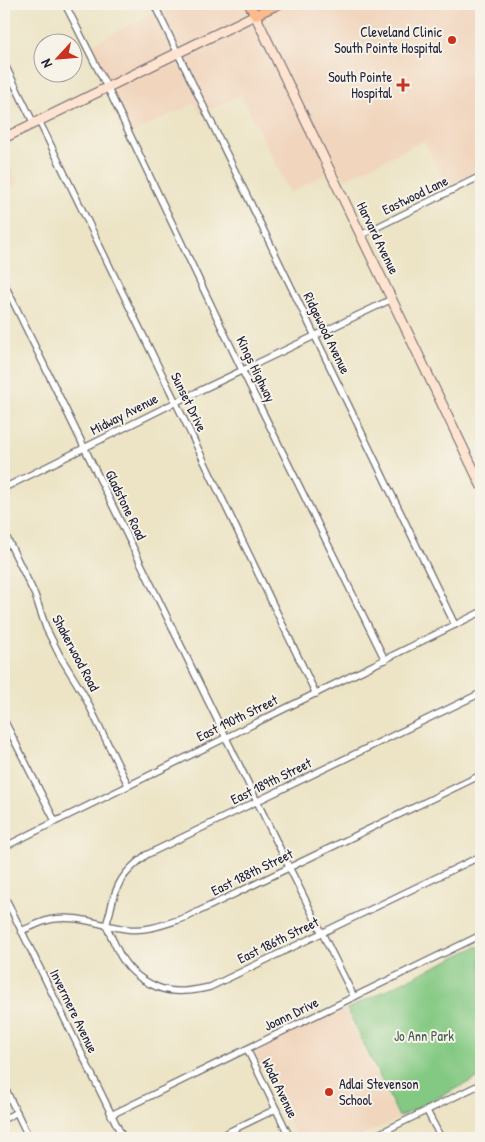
<svg xmlns="http://www.w3.org/2000/svg" width="485" height="1142" font-family="'Patrick Hand',sans-serif">
	<style>
		.built { fill: #f1d5bd }
		.green { fill: #84c983; stroke: #53765f }
		.lines { fill: none; stroke-linecap: round; stroke-linejoin: round }
		.minor-casing { stroke: #69666b; stroke-width: 8 }
		.secondary-casing { stroke: #69666b; stroke-width: 11 }
		.primary-casing { stroke: #69666b; stroke-width: 11 }
		.minor { stroke: #fff; stroke-width: 5.5 }
		.secondary { stroke: #fee3d1; stroke-width: 9 }
		.primary { stroke: #fcba8d; stroke-width: 9 }
		.poi-dot { fill: #c8321e; stroke: #f7f3e8; stroke-width: 2 }
		.labels { text-anchor: middle; stroke-width: 4; stroke-linejoin: round; paint-order: stroke }
		.poi-label { font-size: 14px; fill: #22223b; stroke: #f7f3e8; text-anchor: end }
		.street-label { font-size: 14px; fill: #22223b; stroke: #f7f3e8 }
		.park-label { font-size: 14px; fill: #445c54; stroke: #f7f3e8 }
	</style>
	<rect width="100%" height="100%" fill="#f7f3e8"/>
	<filter id="ink" filterUnits="userSpaceOnUse"><feTurbulence type="fractalNoise" baseFrequency=".02" numOctaves="2"/><feDisplacementMap in="SourceGraphic" scale="10" xChannelSelector="R" yChannelSelector="G"/><feConvolveMatrix kernelMatrix="1 2 1 2 8 2 1 2 1" color-interpolation-filters="sRGB"/></filter>
	<filter id="wash" filterUnits="userSpaceOnUse"><feTurbulence type="fractalNoise" baseFrequency=".0096" numOctaves="4" result="noise"/><feDisplacementMap in="SourceGraphic" scale="20" xChannelSelector="R" yChannelSelector="G"/><feGaussianBlur stdDeviation="1.12" result="paint"/><feColorMatrix in="noise" values="0 0 0 0 0 0 0 0 0 0 0 0 0 0 0 0 0 1.4 0 .05"/><feComposite in="paint" operator="in"/></filter>
	<g filter="url(#wash)">
		<rect width="100%" height="100%" fill="#ece4c5"/>
		<g class="built">
			<path d="M172 4H249L255 15 279 4H481V169L447 186 424 141 344 179 338 167 290 193 241 95 200 114 194 103 130 134 87 47Z"/>
			<path d="M4 154 18 184 4 191Z"/>
			<path d="M343 1006 370 1065 398 1119 356 1138H297L255 1052Z"/>
		</g>
		<path class="green" d="M478 946 481 953V1076L399 1117 347 1009Z"/>
	</g>
	<g filter="url(#ink)">
		<g class="lines">
			<g class="minor-casing">
				<g id="minor">
					<path d="M65 4 112 97 242 370 385 660"/>
					<path d="M154 4 455 625"/>
					<path d="M4 63 34 124"/>
					<path d="M39 121 178 407 316 694"/>
					<path d="M361 235 481 176"/>
					<path d="M4 283 289 867 354 997"/>
					<path d="M4 488 176 402 392 299"/>
					<path d="M4 532 35 595 46 628 60 656 84 695 128 785"/>
					<path d="M481 693 146 855C123 873 116 883 110 912 109 916 106 922 107 927 110 935 115 944 118 951 126 968 140 980 157 987 174 994 193 991 210 987L481 856"/>
					<path d="M4 720 55 821"/>
					<path d="M4 847 481 612"/>
					<path d="M4 895 123 1138"/>
					<path d="M21 931C32 927 43 920 54 919 79 915 102 926 127 929 147 932 168 923 187 917L481 775"/>
					<path d="M247 1049 290 1138"/>
					<path d="M4 1086 29 1138"/>
					<path d="M427 1111 441 1138"/>
					<path d="M111 1115 481 935"/>
					<path d="M4 1119 17 1112"/>
					<path d="M216 1138 276 1109"/>
					<path d="M370 1138 481 1084"/>
				</g>
			</g>
			<g class="secondary-casing">
				<path id="secondary" d="M4 138 255 15 481 485"/>
			</g>
			<g class="primary-casing">
				<path id="primary" d="M249 4 255 15 279 4"/>
			</g>
			<use href="#minor" class="minor"/>
			<use href="#secondary" class="secondary"/>
			<use href="#primary" class="primary"/>
		</g>
	</g>
	<g class="poi-dot">
		<circle cx="452" cy="40" r="5"/>
		<path d="M400.5 77.5h5v5h5v5h-5v5h-5v-5h-5v-5h5z"/>
		<circle cx="329" cy="1092" r="5"/>
	</g>
	<g class="labels">
		<g class="poi-label">
			<text x="442" y="37">Cleveland Clinic<tspan x="442" dy="16">South Pointe Hospital</tspan></text>
			<text x="392" y="82">South Pointe<tspan x="392" dy="16">Hospital</tspan></text>
			<text x="339" y="1089" text-anchor="start">Adlai Stevenson<tspan x="339" dy="16">School</tspan></text>
		</g>
		<g class="street-label">
			<text transform="translate(415 195) rotate(-26)" y="5">Eastwood Lane</text>
			<text transform="translate(378 238) rotate(64)" y="5">Harvard Avenue</text>
			<text transform="translate(327 333) rotate(64)" y="5">Ridgewood Avenue</text>
			<text transform="translate(256 369) rotate(64)" y="5">Kings Highway</text>
			<text transform="translate(189 402) rotate(64)" y="5">Sunset Drive</text>
			<text transform="translate(124 414) rotate(-27)" y="5">Midway Avenue</text>
			<text transform="translate(126 505) rotate(64)" y="5">Gladstone Road</text>
			<text transform="translate(76 653) rotate(62)" y="5">Shakerwood Road</text>
			<text transform="translate(237 718) rotate(-26)" y="5">East 190th Street</text>
			<text transform="translate(271 781) rotate(-26)" y="5">East 189th Street</text>
			<text transform="translate(252 872) rotate(-26)" y="5">East 188th Street</text>
			<text transform="translate(278 940) rotate(-26)" y="5">East 186th Street</text>
			<text transform="translate(74 1011) rotate(64)" y="5">Invermere Avenue</text>
			<text transform="translate(291 1014) rotate(-26)" y="5">Joann Drive</text>
			<text transform="translate(280 1088) rotate(64)" y="5">Woda Avenue</text>
		</g>
		<g class="park-label">
			<text x="424" y="1041">Jo Ann Park</text>
		</g>
	</g>
	<rect width="485" height="1142" fill="none" stroke="#f7f3e8" stroke-width="20"/>
	<g transform="translate(58 58) rotate(244)"><circle r="24" fill="#f7f3e8" stroke="#a29fa3"/>
	<path d="M0-4L9 19L0 12L-9 19Z" fill="#c8321e"/>
	<text y="-8" font-size="14" font-weight="bold" text-anchor="middle" fill="#22223b">N</text>
	</g>
</svg>
